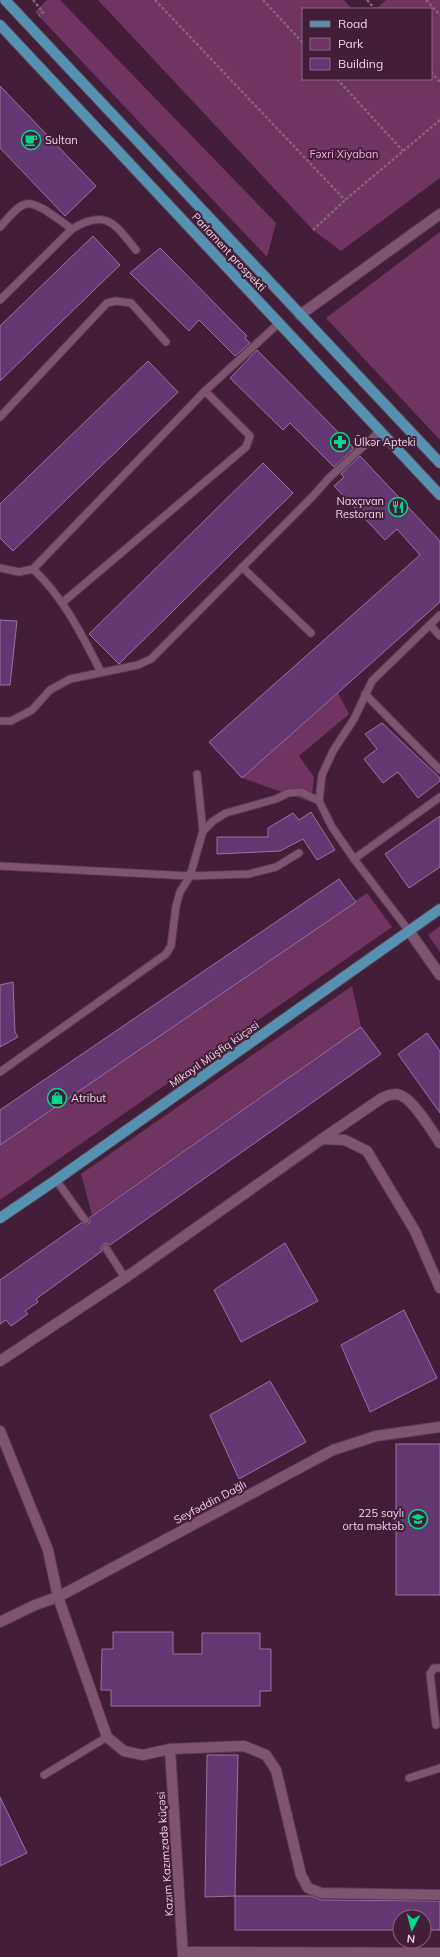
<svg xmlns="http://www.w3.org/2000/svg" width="440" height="1957" font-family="Mulish,sans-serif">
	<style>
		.green { fill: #6f345f }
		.building { fill: #653772; stroke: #94749c }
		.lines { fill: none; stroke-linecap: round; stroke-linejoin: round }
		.lane-casing { stroke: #5b3b53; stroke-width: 9 }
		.street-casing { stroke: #5b3b53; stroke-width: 12 }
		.secondary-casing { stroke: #5b3b53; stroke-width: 12 }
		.primary-casing { stroke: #5b3b53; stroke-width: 12 }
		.path { stroke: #85647b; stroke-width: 2.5; stroke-dasharray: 3 2; stroke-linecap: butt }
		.lane { stroke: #7e5471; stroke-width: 7 }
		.street { stroke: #7e5471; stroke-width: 10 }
		.secondary { stroke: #7e5471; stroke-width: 10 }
		.primary { stroke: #5592b2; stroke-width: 10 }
		.labels { text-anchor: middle; stroke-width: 4; stroke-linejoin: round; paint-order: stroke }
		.poi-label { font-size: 11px; fill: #edd4e5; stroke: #431e39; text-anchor: start }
		.park-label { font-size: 11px; fill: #f7ace0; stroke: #431e39 }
		.street-label { font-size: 11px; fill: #edd4e5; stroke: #431e39 }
	</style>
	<rect width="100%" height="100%" fill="#431e39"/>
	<g class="green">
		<path d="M47 0H60L276 223 267 257 35 12Z"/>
		<path d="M98 0H344L352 9H303V79H431V9H376L386 0H440V178L341 251 313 230Z"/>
		<path d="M440 232V440L326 318Z"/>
		<path d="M338 693 349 714 299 756 314 777 311 802 242 778Z"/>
		<path d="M367 893 392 927 0 1200V1145Z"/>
		<path d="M440 926V952L428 935Z"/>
		<path d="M352 986 361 1027 92 1215 81 1174Z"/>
	</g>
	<g class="building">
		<path d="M0 86 96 186 65 216 0 148Z"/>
		<path d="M93 236 120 265 0 381V326Z"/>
		<path d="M160 248 247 336 245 338 250 343 235 356 199 320 189 331 130 273Z"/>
		<path d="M257 350 353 447V449L334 467 290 423 283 430 230 378Z"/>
		<path d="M148 361 178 392 13 551 0 538V504Z"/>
		<path d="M360 456 440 541V602L242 778 209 742 420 555 397 529 385 540 334 486 344 477 341 474Z"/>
		<path d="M263 463 293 493 119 664 89 634Z"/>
		<path d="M0 620 17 621 10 685H0Z"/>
		<path d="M382 723 440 778V781L418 798 398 772 383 783 364 759 377 749 365 734Z"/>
		<path d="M311 812 335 850 317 860 303 839 280 851 217 854V837H268V828L293 813 299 820Z"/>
		<path d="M440 816V867L409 888 385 854Z"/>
		<path d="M339 879 356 902 0 1145V1110Z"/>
		<path d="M13 982 15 1032 18 1037 0 1047V985Z"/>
		<path d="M361 1027 381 1054 110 1245 106 1243 103 1244 101 1248 102 1251 36 1299 38 1302 25 1311 28 1314 11 1326 6 1320 0 1324V1280L81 1223 88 1224 90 1222 89 1218Z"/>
		<path d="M427 1033 440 1051V1113L398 1054Z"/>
		<path d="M285 1243 318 1301 241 1342 214 1290Z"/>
		<path d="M404 1310 437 1378 370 1412 341 1345Z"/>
		<path d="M270 1381 306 1442 239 1479 210 1415Z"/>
		<rect x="396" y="1444" width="44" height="151"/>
		<path d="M113 1632H173V1654H202V1633H260V1649H271V1691H260V1706H111V1690H101L102 1649H113Z"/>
		<path d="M207 1755H238L235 1896 205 1897Z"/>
		<path d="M0 1797 27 1853 0 1866Z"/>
		<path d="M235 1896H311L321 1900 440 1901V1930H424V1917H400V1930H235Z"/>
	</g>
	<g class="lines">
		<g class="lane-casing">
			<g id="lane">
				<path d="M0 227C7 220 16 206 26 204 38 201 61 222 72 229 106 208 115 224 136 250"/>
				<path d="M0 300 72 229"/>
				<path d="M0 417 107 303 116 301 131 303 166 342"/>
				<path d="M242 567 311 633"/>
				<path d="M0 568 19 572 33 569C64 598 82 635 101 672"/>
				<path d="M33 569 205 391 279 323"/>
				<path d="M62 603 246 447 250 436 205 391"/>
				<path d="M430 625 440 636"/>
				<path d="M365 694 440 770"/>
				<path d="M0 721H11L32 710 50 690 70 679 138 665 151 659 312 497 329 478 380 431"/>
				<path d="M203 831 213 821 226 813 276 799 288 793 301 792 319 801"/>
				<path d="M354 859 440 797"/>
				<path d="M0 866 190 876 249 874 276 867 299 853"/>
				<path d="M409 931 354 859 332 827 319 801 322 775 333 751 354 719 372 681 440 615"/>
				<path d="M0 1072 166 954 171 946 176 906 180 892 190 876 203 831 197 774"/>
				<path d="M56 1180 85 1220"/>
				<path d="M106 1248 125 1278"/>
				<path d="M436 1725 430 1674 434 1668H440"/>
				<path d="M44 1775 107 1737"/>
				<path d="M409 1778 440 1768"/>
			</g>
		</g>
		<g class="street-casing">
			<g id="street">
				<path d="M409 931 440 975"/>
				<path d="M322 1139 382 1098C388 1095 394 1093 400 1095 413 1099 432 1131 440 1143"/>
				<path d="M0 1361 125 1278 322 1139 345 1140 367 1151 415 1231 440 1288"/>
				<path d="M0 1431 48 1550 58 1597 107 1737 124 1751 143 1755 170 1749 244 1746 266 1755 276 1770 301 1875 308 1888 321 1893 440 1895"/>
				<path d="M0 1622 35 1605 58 1597 333 1450 376 1436 440 1427"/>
				<path d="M170 1749 183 1957"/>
				<path d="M183 1952 440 1953"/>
			</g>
		</g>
		<g class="secondary-casing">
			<path id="secondary" d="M300 315 440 214"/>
		</g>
		<g class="primary-casing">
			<g id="primary">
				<path d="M5 0 440 463"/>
				<path d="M0 25 440 495"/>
				<path d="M0 1218 56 1180 440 909"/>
			</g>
		</g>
		<g class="path">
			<path d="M33 0 43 12 39 16"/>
			<path d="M155 0 345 200"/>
			<path d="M263 0 303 43"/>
			<path d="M367 0 375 9"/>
			<path d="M426 0 440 15"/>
			<path d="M431 72 440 82"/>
			<path d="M337 79 403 151"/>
			<path d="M313 230 345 200 440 120"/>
		</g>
		<use href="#lane" class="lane"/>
		<use href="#street" class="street"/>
		<use href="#secondary" class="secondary"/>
		<use href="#primary" class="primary"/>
	</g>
	<defs>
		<g id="cafe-ring" transform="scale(1)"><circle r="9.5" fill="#431e39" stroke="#02d98b" stroke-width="1.5"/><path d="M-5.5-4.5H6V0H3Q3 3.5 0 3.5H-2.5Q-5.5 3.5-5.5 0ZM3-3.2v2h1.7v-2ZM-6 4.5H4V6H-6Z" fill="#02d98b"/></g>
		<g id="pharmacy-ring" transform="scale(1)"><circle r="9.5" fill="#431e39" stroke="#02d98b" stroke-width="1.5"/><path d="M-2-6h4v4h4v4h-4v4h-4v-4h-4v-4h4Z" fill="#02d98b"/></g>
		<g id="restaurant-ring" transform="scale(1)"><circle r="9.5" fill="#431e39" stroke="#02d98b" stroke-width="1.5"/><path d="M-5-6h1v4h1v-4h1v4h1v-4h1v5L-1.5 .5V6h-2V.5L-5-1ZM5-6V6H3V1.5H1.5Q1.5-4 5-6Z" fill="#02d98b"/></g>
		<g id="shop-ring" transform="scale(1)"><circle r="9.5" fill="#431e39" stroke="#02d98b" stroke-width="1.5"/><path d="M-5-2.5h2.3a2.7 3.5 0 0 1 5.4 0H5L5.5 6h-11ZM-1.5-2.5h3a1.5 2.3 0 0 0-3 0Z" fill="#02d98b"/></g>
		<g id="school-ring" transform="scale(1)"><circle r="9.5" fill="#431e39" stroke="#02d98b" stroke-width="1.5"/><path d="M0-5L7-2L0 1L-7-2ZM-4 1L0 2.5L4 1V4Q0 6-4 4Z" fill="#02d98b"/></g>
	</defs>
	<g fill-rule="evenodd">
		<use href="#cafe-ring" x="31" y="140"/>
		<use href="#pharmacy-ring" x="340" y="442"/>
		<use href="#restaurant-ring" x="398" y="507"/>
		<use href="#shop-ring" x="57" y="1098"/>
		<use href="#school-ring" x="418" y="1519"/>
	</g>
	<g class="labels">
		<g class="poi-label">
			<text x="45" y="144">Sultan</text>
			<text x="354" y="446">Ülkər Apteki</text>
			<text x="384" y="505" text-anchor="end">Naxçıvan<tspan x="384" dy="13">Restoranı</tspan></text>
			<text x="71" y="1102">Atribut</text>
			<text x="404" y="1517" text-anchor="end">225 saylı<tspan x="404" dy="13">orta məktəb</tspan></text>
		</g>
		<g class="park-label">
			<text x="344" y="158">Fəxri Xiyaban</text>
		</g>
		<g class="street-label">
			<text transform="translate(229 252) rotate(47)" y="4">Parlament prospekti</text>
			<text transform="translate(214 1054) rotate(-35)" y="4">Mikayıl Müşfiq küçəsi</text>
			<text transform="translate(210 1502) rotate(-28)" y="4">Seyfəddin Dağlı</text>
			<text transform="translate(165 1854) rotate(-94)" y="4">Kazım Kazımzadə küçəsi</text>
		</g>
	</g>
	<rect x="302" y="8" width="130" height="72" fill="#431e39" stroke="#87677e"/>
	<rect x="310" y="21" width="20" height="6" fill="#5592b2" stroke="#87677e"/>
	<text x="338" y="28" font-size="12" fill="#edd4e5">Road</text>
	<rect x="310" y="38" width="20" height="12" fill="#6f345f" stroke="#87677e"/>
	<text x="338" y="48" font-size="12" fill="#edd4e5">Park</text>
	<rect x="310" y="58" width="20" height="12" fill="#653772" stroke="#87677e"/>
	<text x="338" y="68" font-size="12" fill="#edd4e5">Building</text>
	<g transform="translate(412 1929) rotate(186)"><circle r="19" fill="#431e39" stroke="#87677e"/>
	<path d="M0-3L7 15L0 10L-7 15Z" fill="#02d98b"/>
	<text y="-6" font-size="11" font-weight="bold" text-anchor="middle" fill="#edd4e5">N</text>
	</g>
</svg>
